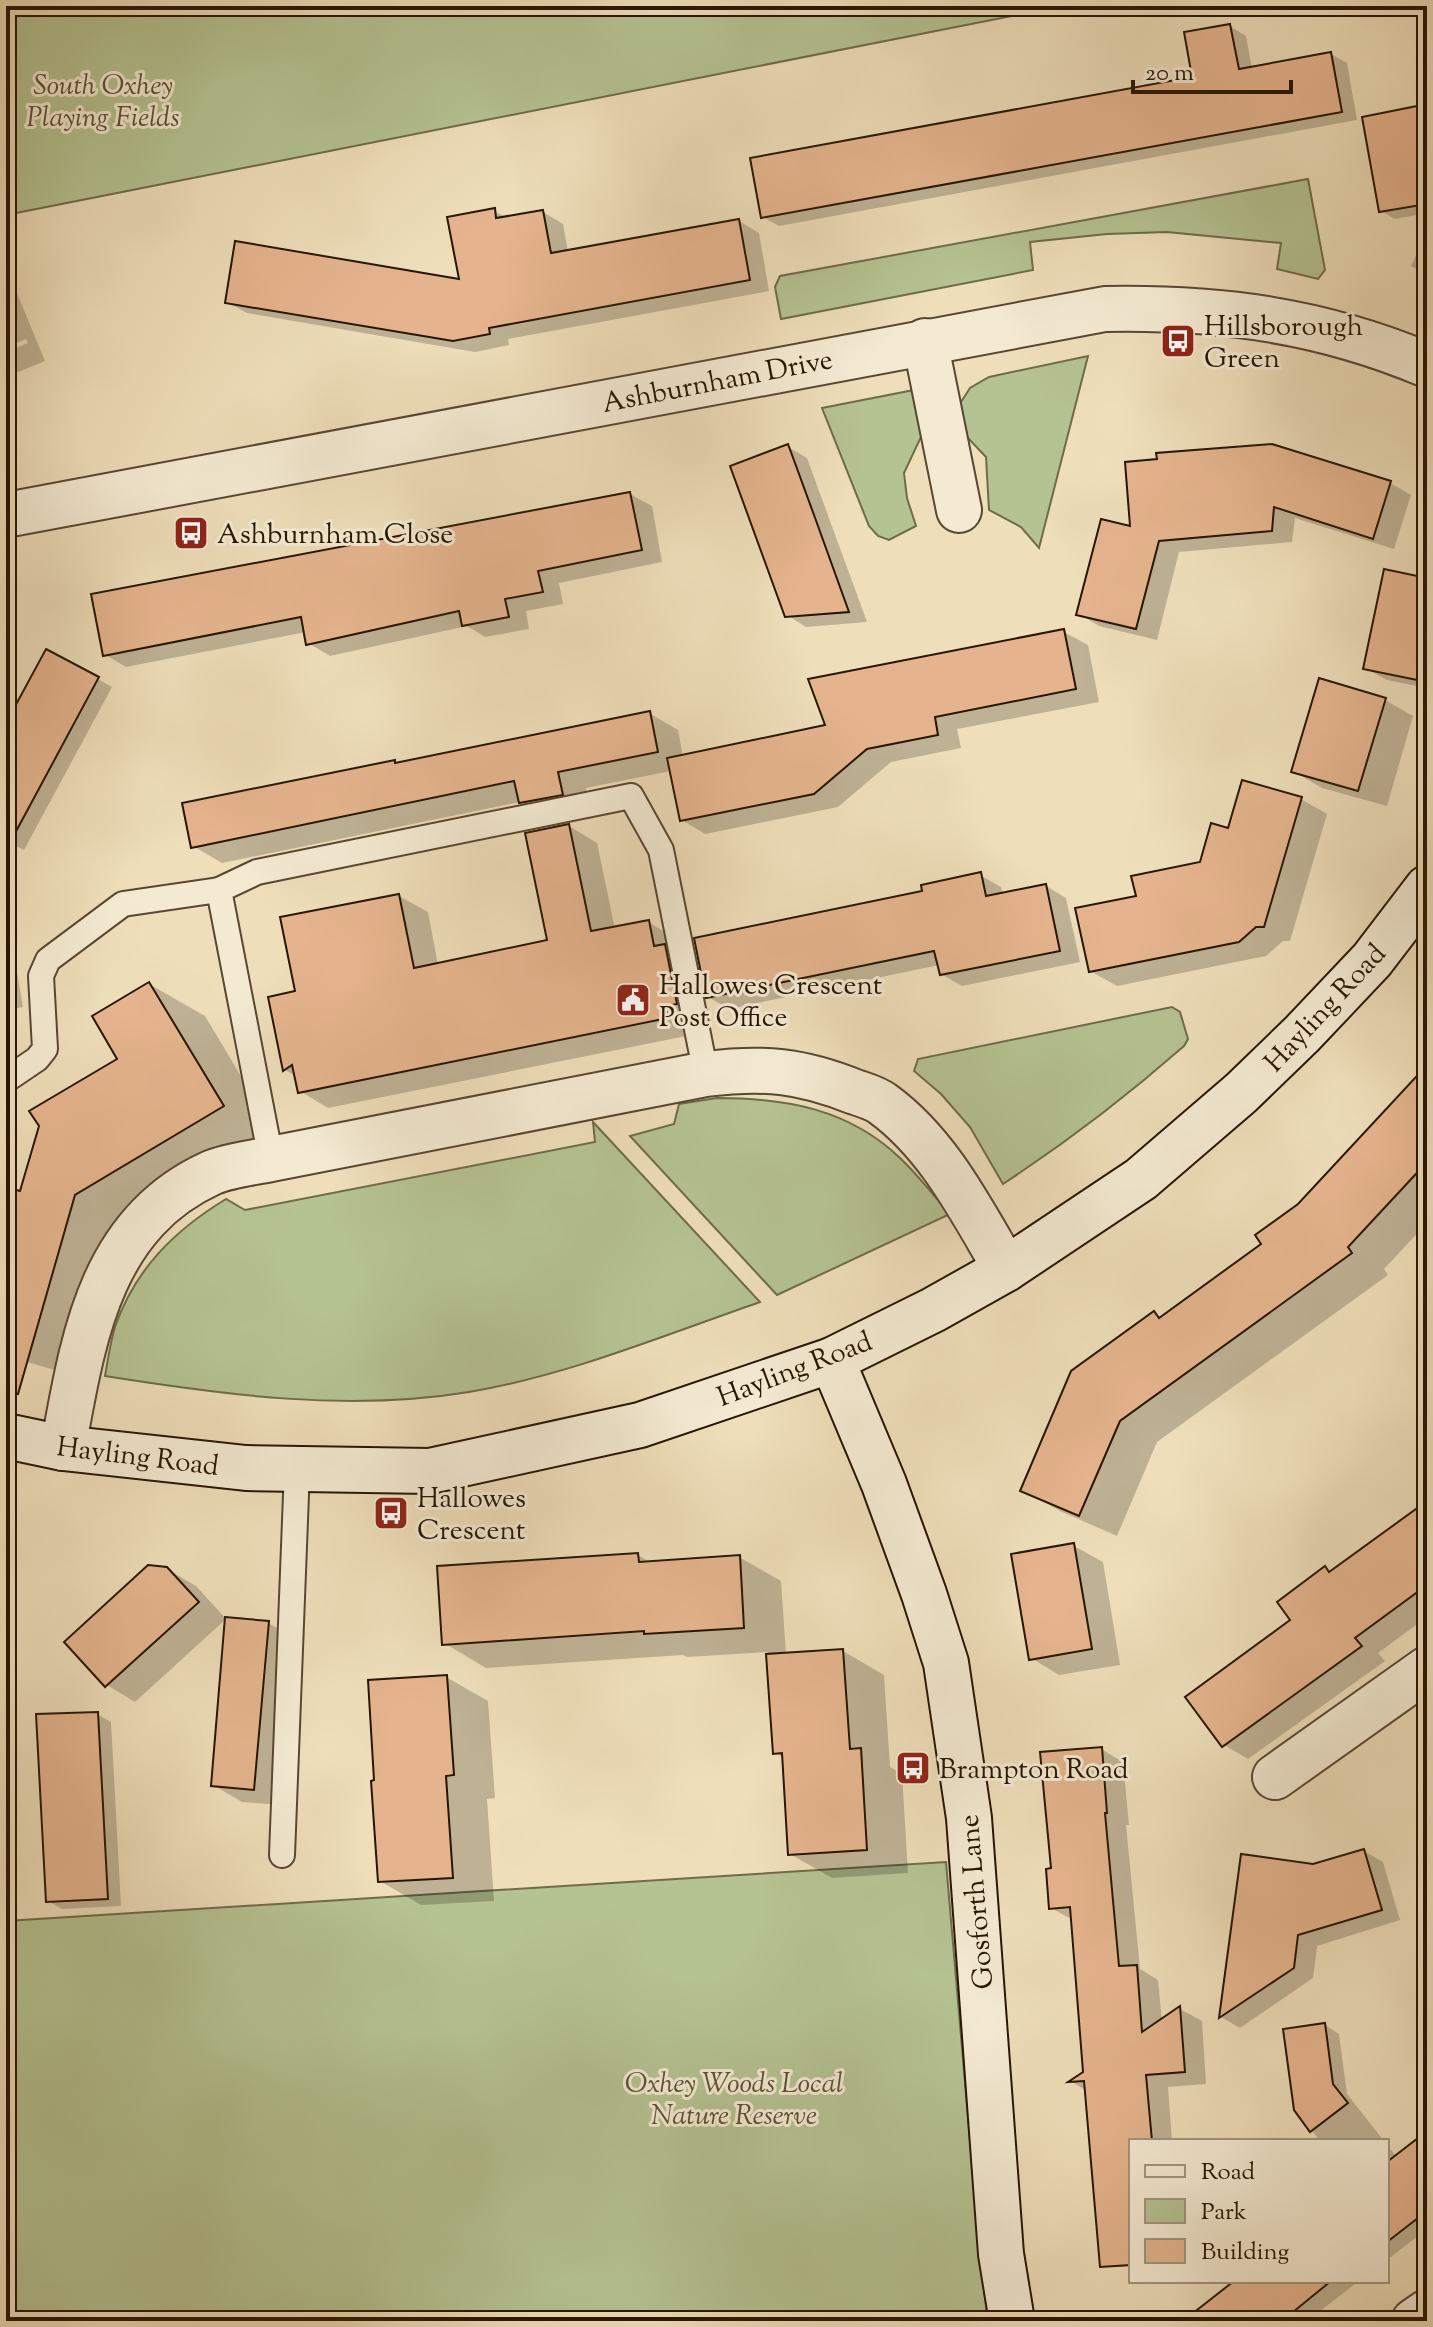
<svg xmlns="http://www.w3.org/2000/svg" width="1433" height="2327" font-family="'Sorts Mill Goudy',serif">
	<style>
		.green { fill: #b5c292; stroke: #6e6c4a; stroke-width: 2 }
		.shadow { fill: #0003 }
		.building { fill: #e5b48e; stroke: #271503; stroke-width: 2 }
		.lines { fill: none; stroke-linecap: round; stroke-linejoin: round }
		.lane-casing { stroke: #594731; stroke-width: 28 }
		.street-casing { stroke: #594731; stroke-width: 48 }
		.secondary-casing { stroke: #271503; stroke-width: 48 }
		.lane { stroke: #f4ead2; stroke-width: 24 }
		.street { stroke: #f4ead2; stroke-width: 44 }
		.secondary { stroke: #f4ead2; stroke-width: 44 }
		.labels { text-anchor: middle; stroke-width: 6; stroke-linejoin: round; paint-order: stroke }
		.park-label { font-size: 28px; font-style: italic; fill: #595235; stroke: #f4ead2 }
		.poi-label { font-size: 28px; fill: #271503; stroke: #f4ead2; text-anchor: start }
		.street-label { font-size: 28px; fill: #271503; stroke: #f4ead2 }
	</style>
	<rect width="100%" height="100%" fill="#eedeba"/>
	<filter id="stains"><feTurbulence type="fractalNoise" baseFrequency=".0025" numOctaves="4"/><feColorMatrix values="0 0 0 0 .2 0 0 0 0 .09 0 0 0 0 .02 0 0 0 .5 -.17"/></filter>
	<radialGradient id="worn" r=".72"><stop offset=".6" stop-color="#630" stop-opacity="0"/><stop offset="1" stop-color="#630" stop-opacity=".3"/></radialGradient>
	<g class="green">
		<path d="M6 6H1062L6 215Z"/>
		<path d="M1308 179 1325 270 1318 279 1277 269 1281 243 1167 232 1107 234 1030 242 1033 270 781 319 775 287 780 276Z"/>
		<path d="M1088 356 1039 548 1021 527 989 510 986 457 966 436 961 418V402L970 388 989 377Z"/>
		<path d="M919 389 925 419 921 437 904 473 907 498 916 526 889 540 878 536 869 526 822 408Z"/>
		<path d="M1172 1007 1180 1012 1188 1039 1184 1046C1126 1097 1067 1142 1003 1184L970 1127 941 1094 914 1071 918 1059Z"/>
		<path d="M717 1098C786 1098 849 1109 900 1158 918 1175 934 1196 950 1214L777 1295 630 1136 674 1124 679 1104Z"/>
		<path d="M593 1122 760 1302C665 1335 569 1375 469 1392 348 1412 225 1395 105 1376 108 1360 110 1343 115 1327 135 1269 175 1230 226 1199L245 1210 595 1142Z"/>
		<path d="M946 1862 981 2268 988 2321H6V1921Z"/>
	</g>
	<g class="shadow">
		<path d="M1230 26 1246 36 1252 69 1331 54 1347 63 1357 120 779 226 763 217 1194 79Z"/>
		<path d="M1422 108 1427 110V213L1395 219 1381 211Z"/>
		<path d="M494 211 508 218 543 212 563 224 568 252 739 221 759 233 769 291 508 339 509 345 475 352 247 313 227 302 462 281Z"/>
		<path d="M1427 231V275L1411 266Z"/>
		<path d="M6 277 12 281 45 361 6 377V352L28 343 26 339 6 348Z"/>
		<path d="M1272 446 1390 483 1411 495 1394 549 1295 518 1292 542 1179 552 1157 640 1099 626 1079 614 1133 529Z"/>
		<path d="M788 447 807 458 867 622 806 627 787 615Z"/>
		<path d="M630 494 652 506 662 562 559 583 563 604 526 611 529 629 485 637 467 626 330 656 308 643 306 632 126 667 104 654Z"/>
		<path d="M1427 580V688L1387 680 1365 668Z"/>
		<path d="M1064 632 1088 645 1099 702 957 729 961 748 891 762 838 807 705 834 682 820 671 771 586 788 591 810 550 819 520 802 222 863 193 846 394 762 400 764 649 713 678 730 683 757 828 727Z"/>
		<path d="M47 651 112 687 24 850 6 841V728Z"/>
		<path d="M1385 700 1413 716 1387 806 1322 788 1293 771Z"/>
		<path d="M1301 799 1327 814 1290 941H1283L1266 956 1117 986 1090 971 1138 898 1202 864 1230 830Z"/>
		<path d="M569 826 597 843 615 929 648 922 677 939 696 1034 328 1108 300 1091 296 1076 285 1070 297 993 399 896 428 912 438 965 549 942Z"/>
		<path d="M980 875 1001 887 1003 895 1046 886 1066 898 1080 962 962 986 941 974 939 965 729 1009 708 997 925 892Z"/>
		<path d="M6 945 13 949 23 1007 6 1010Z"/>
		<path d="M149 984 205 1016 278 1138 130 1227 86 1379 6 1356V1197L21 1194 120 1060Z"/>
		<path d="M1427 1068V1223L1384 1269 1388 1275 1157 1442 1117 1536 1060 1511 1022 1490 1154 1313 1162 1318 1263 1244Z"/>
		<path d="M1427 1504V1617L1378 1653 1385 1661 1248 1759 1224 1745 1293 1620 1325 1569 1332 1572Z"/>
		<path d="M1074 1546 1103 1562 1120 1665 1059 1675 1031 1658Z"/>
		<path d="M638 1555 651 1563 739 1557 781 1581 786 1654 843 1651 884 1675 890 1767 902 1774 908 1873 832 1878 790 1854 784 1758 775 1753 768 1652 687 1657 683 1655 486 1668 444 1643Z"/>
		<path d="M167 1569 196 1586 226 1619 135 1702 107 1685Z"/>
		<path d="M268 1623 297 1639 283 1805 242 1802 213 1785Z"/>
		<path d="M446 1677 488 1701 495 1798 487 1799 494 1901 421 1905 380 1881Z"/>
		<path d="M97 1714 111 1722 121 1906 62 1909 48 1901Z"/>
		<path d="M1101 1749 1123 1762 1129 1825H1126L1140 1969 1158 1980 1162 2021 1180 2009 1202 2021 1206 2084 1168 2087 1172 2141H1131V2239L1087 2091 1072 2082 1085 2073 1073 1920 1051 1908 1053 1870Z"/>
		<path d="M1364 1851 1383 1862 1400 1920 1317 1946 1313 1978 1240 2028 1221 2017 1243 1857 1313 1866Z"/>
		<path d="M1325 2025 1339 2034 1347 2094 1384 2141H1320L1296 2109Z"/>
		<path d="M1427 2134V2229L1387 2260V2145L1397 2157Z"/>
		<path d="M1237 2281H1359L1307 2321H1185Z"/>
	</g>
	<g class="building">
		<path d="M1230 24 1239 69 1331 52 1342 112 761 218 750 158 1192 77 1184 32Z"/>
		<path d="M1422 105 1427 131V204L1379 212 1362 117Z"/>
		<path d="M495 208 496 218 543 210 551 253 739 219 750 280 489 328 490 334 453 341 225 303 235 241 459 279 447 217Z"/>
		<path d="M788 444 814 515 849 612 785 617 730 466Z"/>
		<path d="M1272 444 1391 481 1373 539 1274 507 1272 531 1159 541 1136 629 1076 615 1101 519 1130 526 1125 462 1157 459 1156 453Z"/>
		<path d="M630 492 642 550 538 571 543 592 505 599 509 617 462 626 459 611 306 645 301 617 103 656 91 594Z"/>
		<path d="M1384 569 1427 578V682L1363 669Z"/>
		<path d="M1064 629 1076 689 935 717 938 735 867 749 814 794 680 821 667 758 825 725 808 679Z"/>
		<path d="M46 649 99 677 6 850V723Z"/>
		<path d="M1319 678 1386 698 1358 791 1291 772Z"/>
		<path d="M650 711 658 752 558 772 563 795 519 803 514 781 191 848 182 803 395 760V763Z"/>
		<path d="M1242 780 1302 797 1264 927H1256L1239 942 1089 972 1075 908 1136 896 1131 876 1200 862 1211 823 1228 828Z"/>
		<path d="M569 824 591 931 649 920 654 946 665 944 677 1004 666 1006 668 1018 298 1093 292 1065 283 1071 268 997 295 991 280 917 399 894 414 968 547 940 525 833Z"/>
		<path d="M981 872 986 896 1046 884 1060 951 940 975 934 951 706 998 694 938 922 891 921 885Z"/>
		<path d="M149 982 224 1106 75 1195 18 1394 6 1392V1187L20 1191 39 1126 29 1111 117 1059 92 1016Z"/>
		<path d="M1427 1065V1162L1348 1247 1352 1253 1120 1421 1079 1516 1020 1491 1071 1371 1154 1311 1159 1318 1261 1244 1255 1235 1298 1204Z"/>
		<path d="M1427 1501V1585L1355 1638 1362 1646 1222 1747 1185 1697 1290 1620 1277 1602 1325 1566 1329 1572Z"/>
		<path d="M1074 1543 1092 1649 1029 1660 1011 1554Z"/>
		<path d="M638 1553 639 1562 740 1555 744 1628 644 1634V1631L442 1645 437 1566Z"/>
		<path d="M148 1565 167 1567 199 1602 105 1687 64 1642Z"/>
		<path d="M225 1617 269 1621 254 1790 211 1786Z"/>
		<path d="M843 1649 850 1749 861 1748 867 1850 788 1855 782 1753 773 1754 766 1654Z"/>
		<path d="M447 1675 454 1775 446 1776 453 1878 378 1882 371 1781 374 1780 368 1680Z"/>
		<path d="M98 1712 108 1899 46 1902 36 1714Z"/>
		<path d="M1102 1747 1107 1813H1105L1119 1966 1137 1965 1142 2032 1180 2006 1185 2072 1146 2075 1152 2141H1131V2265L1100 2267 1084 2081 1068 2082 1083 2072 1070 1907 1049 1909 1046 1869 1051 1868 1040 1752Z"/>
		<path d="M1364 1849 1382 1910 1298 1935 1294 1968 1219 2018 1241 1854 1313 1864Z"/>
		<path d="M1325 2023 1333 2084 1348 2103 1310 2132 1294 2110 1283 2029Z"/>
		<path d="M1427 2131V2211L1387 2242V2162Z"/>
		<path d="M1234 2281H1331L1282 2321H1183Z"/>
	</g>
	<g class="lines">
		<g class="lane-casing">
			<g id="lane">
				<path d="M6 1080 37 1059 45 1049 41 976 48 960 123 904 219 890"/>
				<path d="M271 1159 219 890 257 872 631 796 661 850 706 1074"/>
				<path d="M282 1855 297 1469"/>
			</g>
		</g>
		<g class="street-casing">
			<g id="street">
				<path d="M925 341 959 510"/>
				<path d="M6 515 1105 309C1220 307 1320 320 1427 365"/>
				<path d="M63 1448C83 1340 99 1224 211 1173 229 1165 252 1163 271 1159L706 1074C764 1067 800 1070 855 1092 864 1095 875 1098 883 1104 939 1145 971 1210 1006 1269"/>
				<path d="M1275 1777 1427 1669"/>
				<path d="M1414 2321 1427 2312"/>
			</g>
		</g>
		<g class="secondary-casing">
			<g id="secondary">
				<path d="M832 1360 884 1484 924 1594 946 1663 969 1818 1001 2254 1012 2321"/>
				<path d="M6 1436 63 1448 246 1468 430 1471 640 1425 832 1360 933 1310 1006 1269 1141 1179 1241 1093 1302 1034 1372 960 1427 888"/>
			</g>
		</g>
		<use href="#lane" class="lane"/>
		<use href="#street" class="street"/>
		<use href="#secondary" class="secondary"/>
	</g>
	<defs>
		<g id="bus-square" transform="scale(1.8)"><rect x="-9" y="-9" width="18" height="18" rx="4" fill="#8f2418" stroke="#f4ead2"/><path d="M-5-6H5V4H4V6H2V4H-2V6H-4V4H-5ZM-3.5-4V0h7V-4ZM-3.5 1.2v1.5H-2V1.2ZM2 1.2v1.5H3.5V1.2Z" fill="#fff"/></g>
		<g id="civic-square" transform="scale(1.8)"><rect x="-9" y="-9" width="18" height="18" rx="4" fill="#8f2418" stroke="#f4ead2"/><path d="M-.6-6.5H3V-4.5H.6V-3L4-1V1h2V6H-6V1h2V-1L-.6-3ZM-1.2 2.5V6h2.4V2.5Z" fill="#fff"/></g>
	</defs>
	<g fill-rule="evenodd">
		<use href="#bus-square" x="1178" y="341"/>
		<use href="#bus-square" x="191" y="533"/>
		<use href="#civic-square" x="633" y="1000"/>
		<use href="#bus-square" x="391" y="1513"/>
		<use href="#bus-square" x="913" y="1768"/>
	</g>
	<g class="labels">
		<g class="park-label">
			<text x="103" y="94">South Oxhey<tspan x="103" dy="32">Playing Fields</tspan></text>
			<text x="734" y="2092">Oxhey Woods Local<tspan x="734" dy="32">Nature Reserve</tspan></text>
		</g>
		<g class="poi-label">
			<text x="1204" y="335">Hillsborough<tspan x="1204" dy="32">Green</tspan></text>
			<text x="217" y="543">Ashburnham Close</text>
			<text x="659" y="994">Hallowes Crescent<tspan x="659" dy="32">Post Office</tspan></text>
			<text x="417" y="1507">Hallowes<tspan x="417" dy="32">Crescent</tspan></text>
			<text x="939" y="1778">Brampton Road</text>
		</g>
		<g class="street-label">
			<text transform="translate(717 380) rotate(-11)" y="10">Ashburnham Drive</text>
			<text transform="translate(1324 1007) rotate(-47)" y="10">Hayling Road</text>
			<text transform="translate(794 1368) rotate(-21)" y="10">Hayling Road</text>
			<text transform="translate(138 1455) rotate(7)" y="10">Hayling Road</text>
			<text transform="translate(975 1902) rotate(-95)" y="10">Gosforth Lane</text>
		</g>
	</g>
	<rect width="1433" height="2327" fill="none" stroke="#eedeba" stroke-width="32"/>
	<rect x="8" y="8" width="1417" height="2311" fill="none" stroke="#271503" stroke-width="4"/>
	<rect x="16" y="16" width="1401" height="2295" fill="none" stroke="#271503" stroke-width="2"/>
	<rect x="1129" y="2139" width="260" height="144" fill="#f4ead2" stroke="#a2957f" stroke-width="2"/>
	<rect x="1145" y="2165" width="40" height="12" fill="#f4ead2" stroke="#a2957f" stroke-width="2"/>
	<text x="1201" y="2179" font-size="24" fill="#271503">Road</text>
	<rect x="1145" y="2199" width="40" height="24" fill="#b5c292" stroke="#a2957f" stroke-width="2"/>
	<text x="1201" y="2219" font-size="24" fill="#271503">Park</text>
	<rect x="1145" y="2239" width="40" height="24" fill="#e5b48e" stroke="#a2957f" stroke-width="2"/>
	<text x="1201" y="2259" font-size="24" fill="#271503">Building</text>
	<path d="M1133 80v12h158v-12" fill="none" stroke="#271503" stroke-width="4"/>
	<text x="1145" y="80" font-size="24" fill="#271503" stroke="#f4ead2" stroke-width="6" paint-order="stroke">20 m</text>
	<rect width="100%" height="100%" filter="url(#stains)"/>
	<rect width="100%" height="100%" fill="url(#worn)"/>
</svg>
